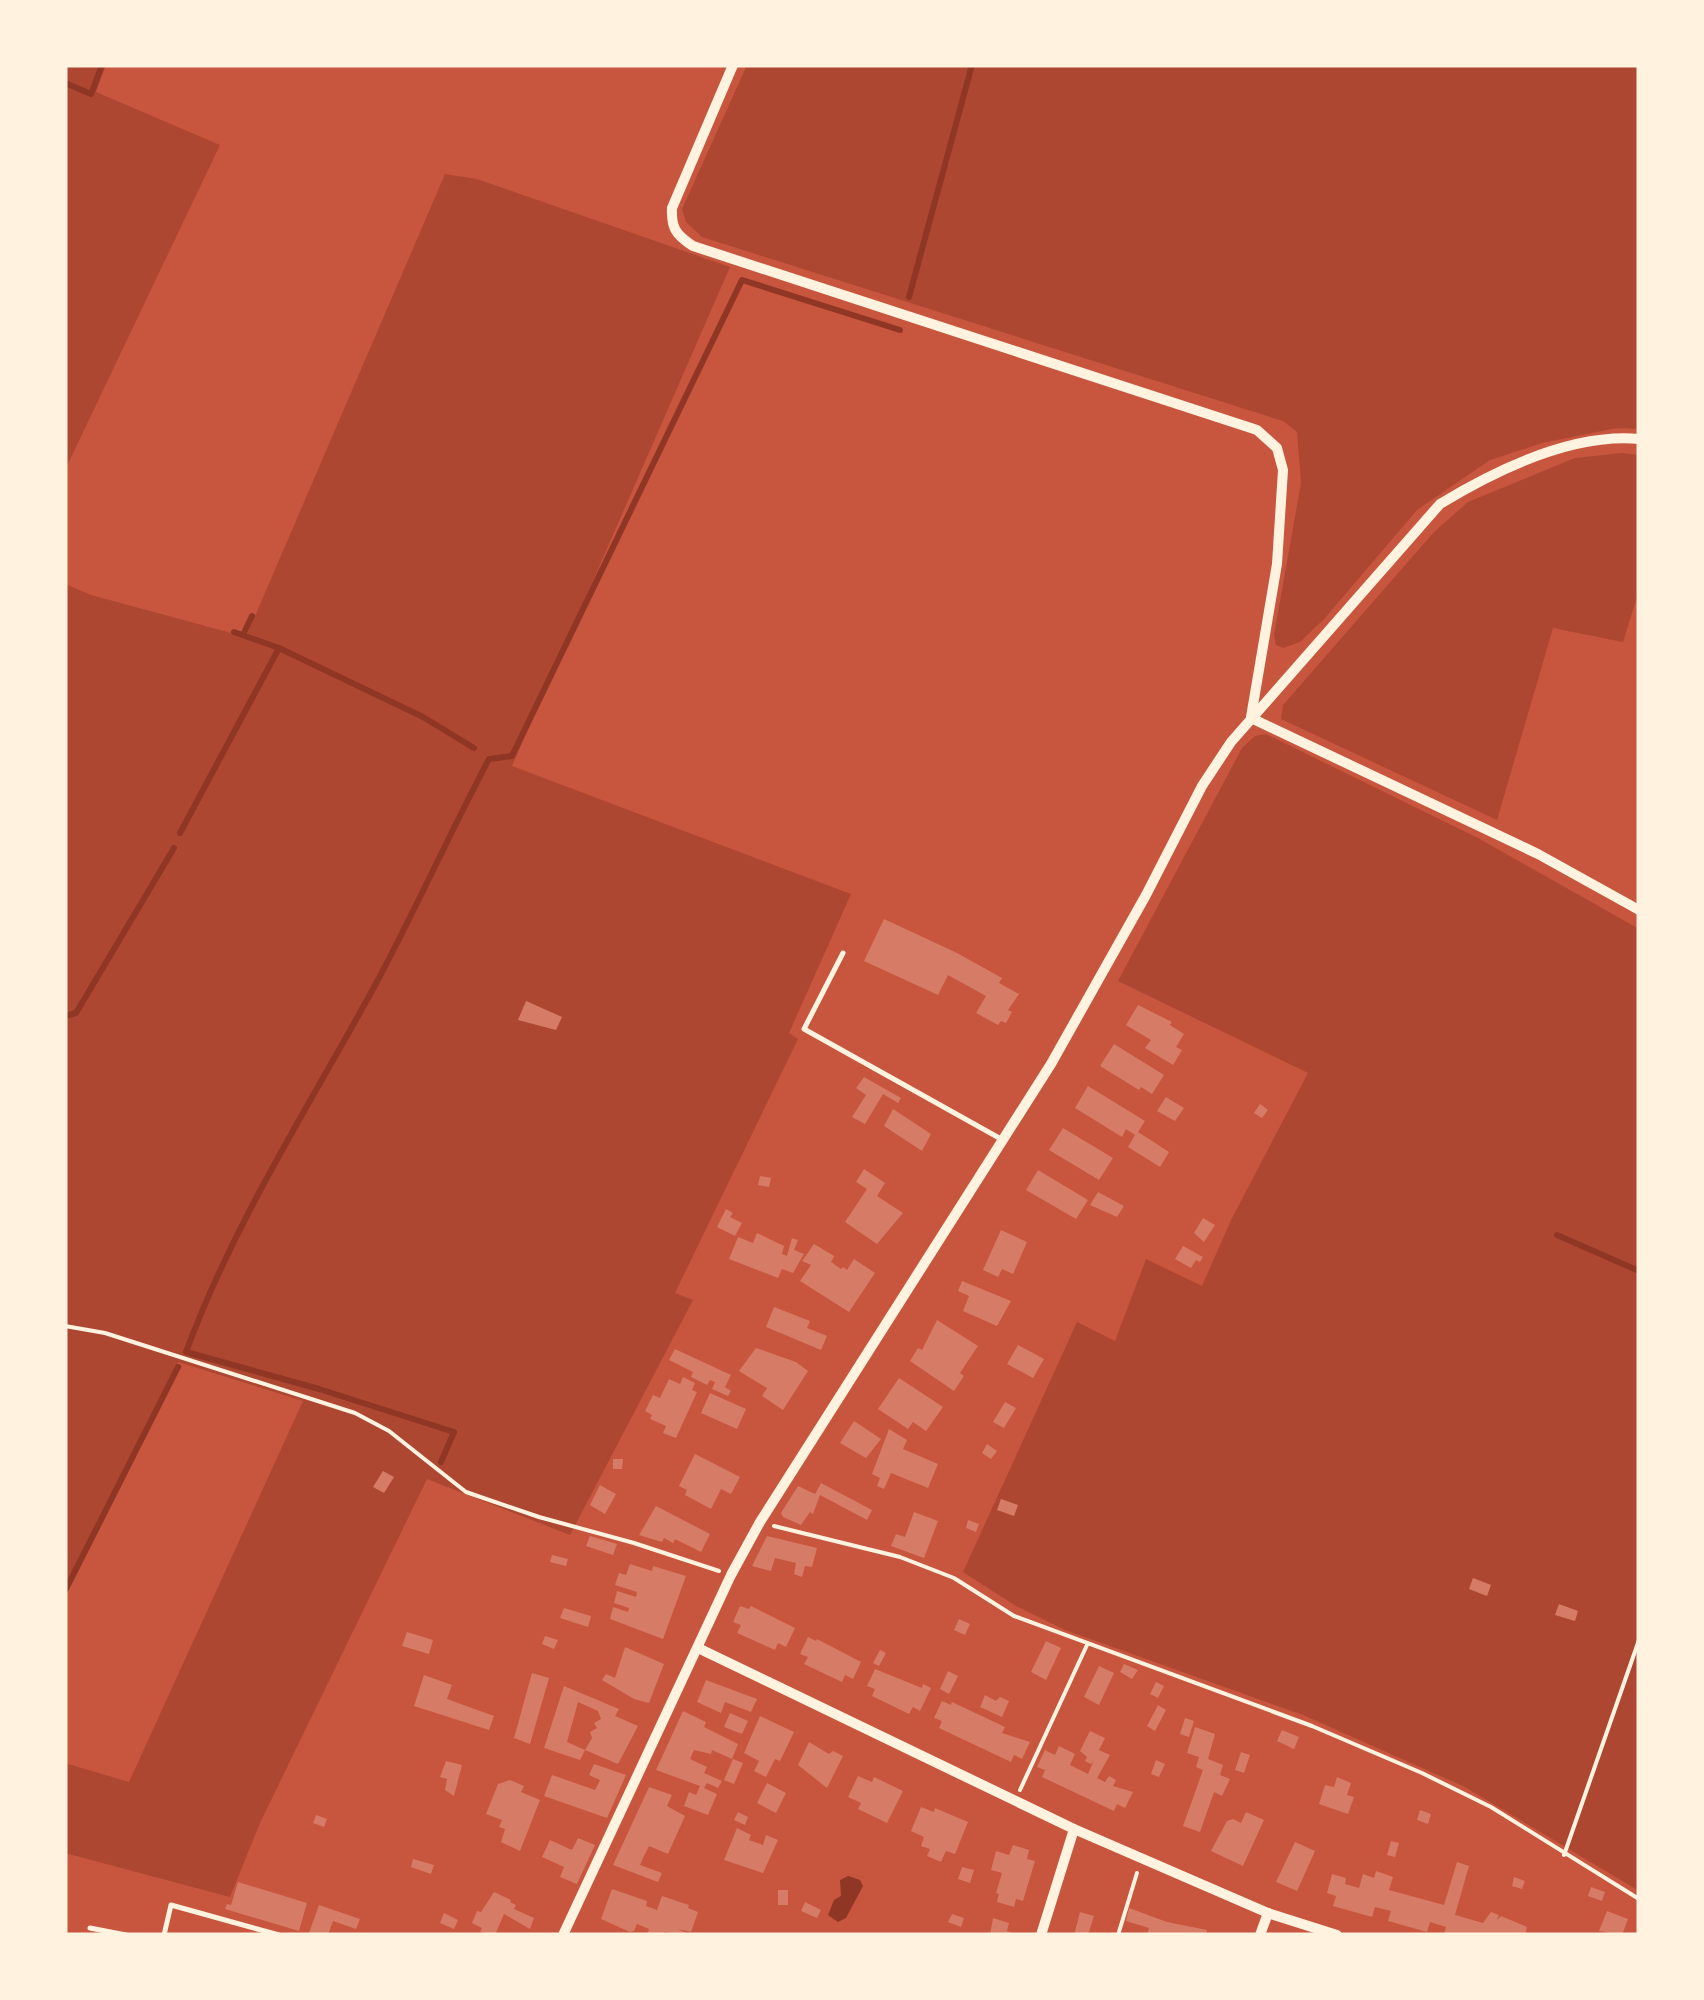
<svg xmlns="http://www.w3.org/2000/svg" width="1704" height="2000" font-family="Quicksand,sans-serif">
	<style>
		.green { fill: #ae4732 }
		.water { fill: #8f3625 }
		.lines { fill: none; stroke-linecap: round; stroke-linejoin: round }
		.stream { stroke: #8f3625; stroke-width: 6 }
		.building { fill: #d67c66 }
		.path { stroke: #fff3e0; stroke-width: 4 }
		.service { stroke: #fff3e0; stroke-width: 5 }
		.minor { stroke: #fff3e0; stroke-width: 10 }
	</style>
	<rect width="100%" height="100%" fill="#c8553d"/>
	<g class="green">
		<path d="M65 65H106L96 92 220 145 65 470Z"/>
		<path d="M747 65H1639V429L1617 428 1542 443 1490 460 1417 510 1325 618 1300 642 1283 648 1276 645 1274 635 1301 483 1297 432 1283 421 702 237 686 222 682 209Z"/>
		<path d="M445 174 477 179 730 267 512 766 851 894 789 1033 798 1039 675 1293 693 1300 570 1535 427 1479 260 1823 230 1897 65 1853V1763L129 1782 303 1401 178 1362 65 1585V584L91 595 246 637Z"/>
		<path d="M1622 453 1639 455V591L1623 642 1553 628 1497 820 1281 719 1283 705 1434 532 1468 502 1575 458Z"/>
		<path d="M1266 734 1478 838 1639 929V1891L1465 1787 1303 1715 1065 1630 1016 1606 963 1572 1077 1322 1115 1341 1146 1259 1202 1286 1231 1220 1308 1073 1118 981 1242 748 1255 736Z"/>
	</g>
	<path class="water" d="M848 1876 860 1880 863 1886 846 1918 838 1922 828 1915 834 1900 841 1896 840 1880Z"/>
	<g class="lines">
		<g class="stream">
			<path d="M65 83 91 94 102 65"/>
			<path d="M909 297 972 65"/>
			<path d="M234 632 279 648"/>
			<path d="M243 635 252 616"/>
			<path d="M180 833 279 648 423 717 474 748"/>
			<path d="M65 1016 76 1013 174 848"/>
			<path d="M1557 1235 1639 1271"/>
			<path d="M441 1462 454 1432 319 1389 186 1352C235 1219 312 1102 379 978 417 906 451 831 489 759L512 756 742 280 900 330"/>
			<path d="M65 1591 178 1367"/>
		</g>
	</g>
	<g class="building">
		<path d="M884 919 957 953 1002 978 999 983 1019 994 1008 1010 1012 1012 1006 1023 1001 1021 998 1025 976 1013 986 996 948 975 938 995 864 961Z"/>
		<path d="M526 1001 562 1017 556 1030 518 1020Z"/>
		<path d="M1138 1005 1172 1022 1170 1025 1184 1034 1176 1047 1182 1050 1173 1065 1145 1048 1151 1040 1126 1025Z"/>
		<path d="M1114 1044 1164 1075 1152 1094 1141 1087 1139 1090 1100 1066Z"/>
		<path d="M864 1077 901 1098 898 1103 883 1094 865 1124 852 1117 866 1095 856 1088Z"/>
		<path d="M1088 1086 1145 1121 1138 1132 1169 1152 1160 1167 1128 1147 1135 1135 1126 1129 1122 1137 1075 1108Z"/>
		<path d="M1166 1097 1184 1108 1175 1121 1157 1111Z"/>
		<path d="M1260 1104 1268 1110 1262 1118 1254 1113Z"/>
		<path d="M893 1109 931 1134 922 1151 884 1126Z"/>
		<path d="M1063 1128 1113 1158 1099 1180 1049 1150Z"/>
		<path d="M864 1169 885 1183 877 1196 903 1213 877 1244 845 1222 867 1189 856 1182Z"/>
		<path d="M1038 1170 1088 1200 1076 1219 1026 1190Z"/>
		<path d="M760 1176 771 1178 769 1187 758 1185Z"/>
		<path d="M1098 1192 1124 1206 1117 1217 1090 1205Z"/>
		<path d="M726 1209 733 1213 730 1217 742 1223 735 1236 717 1227Z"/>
		<path d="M1203 1218 1215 1225 1204 1242 1194 1233Z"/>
		<path d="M1001 1230 1027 1242 1013 1274 1002 1269 998 1277 983 1270Z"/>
		<path d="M757 1233 784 1246 782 1254 787 1256 792 1238 798 1240 794 1250 804 1254 793 1273 782 1269 778 1278 729 1259 738 1237 753 1243Z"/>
		<path d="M814 1244 834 1256 831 1262 841 1269 843 1267 847 1270 854 1259 875 1273 849 1312 800 1281 811 1265 802 1261Z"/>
		<path d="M1183 1246 1203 1257 1200 1262 1196 1260 1191 1268 1175 1259Z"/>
		<path d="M962 1281 1011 1301 997 1326 963 1311 969 1296 958 1291Z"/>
		<path d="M774 1307 810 1321 807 1328 827 1336 821 1350 766 1327Z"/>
		<path d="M937 1320 978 1346 960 1373 964 1376 954 1391 910 1361 918 1348 922 1350Z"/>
		<path d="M1018 1345 1044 1359 1033 1378 1007 1364Z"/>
		<path d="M756 1348 796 1362 808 1371 783 1410 762 1396 767 1388 739 1371Z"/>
		<path d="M675 1349 731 1375 725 1387 731 1391 728 1396 712 1389 715 1382 710 1380 707 1385 691 1377 693 1372 669 1360Z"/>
		<path d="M683 1377 695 1383 692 1390 697 1392 676 1438 663 1433 666 1426 650 1419 652 1415 645 1411 653 1395 660 1398 669 1379 680 1384Z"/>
		<path d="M899 1378 943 1407 926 1431 913 1422 908 1429 878 1409Z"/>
		<path d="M710 1393 746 1409 737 1429 701 1413Z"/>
		<path d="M1005 1402 1016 1408 1004 1428 993 1422Z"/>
		<path d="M854 1421 881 1439 866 1458 840 1443Z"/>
		<path d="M889 1429 907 1440 903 1449 938 1464 928 1488 891 1473 884 1489 877 1486 880 1478 872 1474Z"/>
		<path d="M987 1444 997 1451 991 1459 982 1453Z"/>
		<path d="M695 1454 740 1477 731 1494 721 1489 711 1509 685 1495 687 1490 679 1486Z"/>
		<path d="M613 1459H623L622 1469H613Z"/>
		<path d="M383 1471 394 1477 384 1493 373 1487Z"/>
		<path d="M821 1483 872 1510 867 1520 820 1495 813 1514 810 1512 801 1525 783 1517 781 1513 798 1486 815 1494Z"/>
		<path d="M600 1485 616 1494 605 1514 590 1505Z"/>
		<path d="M1001 1499 1018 1505 1014 1516 997 1510Z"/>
		<path d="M656 1506 710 1534 701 1552 675 1539 673 1543 664 1538 662 1542 639 1535Z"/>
		<path d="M914 1512 938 1521 924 1558 891 1546 896 1534 905 1537Z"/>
		<path d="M968 1520 979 1524 976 1532 966 1528Z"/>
		<path d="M590 1536 617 1544 613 1555 586 1546Z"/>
		<path d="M767 1536 817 1548 812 1567 805 1566 802 1577 794 1574 796 1563 775 1558 771 1571 752 1566Z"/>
		<path d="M552 1555 568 1559 566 1566 550 1562Z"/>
		<path d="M630 1564 652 1571 653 1566 686 1576 663 1639 610 1619 613 1607 628 1612 629 1608 614 1603 617 1591 636 1597 637 1592 615 1585 619 1573 626 1575Z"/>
		<path d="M1473 1578 1491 1585 1487 1596 1469 1589Z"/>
		<path d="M1559 1604 1578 1611 1575 1621 1555 1615Z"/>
		<path d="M740 1606 749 1609 751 1606 795 1628 786 1647 778 1643 775 1650 737 1633 741 1625 733 1622Z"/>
		<path d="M564 1608 591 1616 588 1627 560 1618Z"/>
		<path d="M959 1619 970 1624 965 1635 954 1630Z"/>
		<path d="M407 1632 433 1640 429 1654 402 1646Z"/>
		<path d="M545 1636 558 1640 554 1649 542 1644Z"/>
		<path d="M808 1637 816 1641 817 1639 861 1662 853 1679 845 1675 842 1682 804 1664 808 1657 800 1654Z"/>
		<path d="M1046 1641 1061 1648 1046 1680 1031 1672Z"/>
		<path d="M625 1647 664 1664 649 1703 634 1699 602 1680 606 1674 615 1678Z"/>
		<path d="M880 1650 886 1653 879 1666 873 1663Z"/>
		<path d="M1124 1664 1138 1670 1132 1679 1120 1672Z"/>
		<path d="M1099 1666 1114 1673 1099 1705 1084 1697Z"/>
		<path d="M875 1669 922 1688 923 1684 931 1688 920 1711 913 1707 909 1714 872 1696 875 1689 867 1686Z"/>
		<path d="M948 1671 958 1676 949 1694 940 1689Z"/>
		<path d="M532 1673 549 1678 530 1744 514 1738Z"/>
		<path d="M424 1675 452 1685 447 1699 494 1716 489 1730 414 1706Z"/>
		<path d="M706 1680 757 1699 751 1712 725 1702 721 1713 697 1702Z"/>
		<path d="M1156 1682 1164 1686 1158 1698 1150 1694Z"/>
		<path d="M564 1686 619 1709 615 1716 638 1726 618 1764 585 1750 592 1738 590 1732 597 1728 594 1723 601 1719 598 1711 578 1702 567 1742 585 1750 580 1760 544 1748Z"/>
		<path d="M985 1695 996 1701 1000 1697 1009 1701 1002 1717 980 1707Z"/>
		<path d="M942 1701 951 1705 952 1702 1005 1727 1002 1733 1030 1742 1022 1759 1014 1755 1011 1762 939 1728 942 1721 934 1718Z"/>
		<path d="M1158 1705 1166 1710 1155 1731 1147 1726Z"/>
		<path d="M683 1711 706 1722 704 1727 738 1744 732 1759 712 1750 711 1754 694 1750 690 1759 707 1767 704 1773 722 1781 718 1788 707 1783 704 1788 717 1794 708 1815 684 1806 689 1792 696 1795 700 1786 656 1770Z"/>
		<path d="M730 1713 748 1721 742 1734 724 1727Z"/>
		<path d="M760 1716 794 1732 780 1761 775 1759 766 1777 754 1771 759 1761 744 1753Z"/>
		<path d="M1185 1718 1194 1721 1189 1737 1180 1734Z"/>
		<path d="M1195 1727 1215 1734 1208 1759 1223 1765 1220 1775 1230 1779 1222 1796 1214 1792 1200 1832 1183 1826 1203 1770 1196 1767 1199 1757 1187 1753Z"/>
		<path d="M1282 1730 1299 1737 1294 1749 1277 1741Z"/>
		<path d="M1090 1731 1105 1738 1099 1750 1110 1755 1097 1778 1105 1782 1109 1776 1116 1780 1113 1786 1133 1792 1125 1808 1117 1804 1114 1811 1042 1777 1045 1770 1037 1767 1045 1750 1055 1755 1059 1746 1075 1754 1070 1765 1088 1774 1094 1760 1091 1764 1085 1761 1087 1757 1080 1751Z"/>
		<path d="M809 1742 829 1754 833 1751 843 1756 827 1788 798 1765Z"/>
		<path d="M1241 1752 1250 1755 1244 1773 1235 1770Z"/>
		<path d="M733 1759 743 1763 734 1784 724 1780Z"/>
		<path d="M1156 1760 1165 1764 1159 1777 1151 1774Z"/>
		<path d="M446 1761 462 1765 454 1796 445 1790 447 1779 440 1777Z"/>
		<path d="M594 1764 626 1775 607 1818 544 1796 552 1775 595 1790 600 1780 589 1775Z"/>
		<path d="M858 1776 872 1782 874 1777 903 1791 887 1823 858 1809 861 1803 848 1797Z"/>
		<path d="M1337 1777 1351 1783 1347 1795 1354 1797 1348 1814 1319 1804 1325 1785 1334 1787Z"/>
		<path d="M510 1780 524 1786 521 1792 540 1800 520 1851 501 1842 505 1829 499 1827 502 1820 486 1814 498 1784Z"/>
		<path d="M767 1783 786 1793 776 1813 757 1803Z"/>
		<path d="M649 1787 672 1795 667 1806 685 1816 668 1854 649 1846 644 1856 640 1865 662 1873 658 1882 613 1865Z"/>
		<path d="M921 1807 934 1812 935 1808 968 1822 955 1854 946 1851 941 1862 927 1856 930 1849 921 1846 924 1837 911 1831Z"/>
		<path d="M1420 1810 1431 1814 1428 1824 1417 1820Z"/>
		<path d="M738 1812 748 1817 745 1825 734 1820Z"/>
		<path d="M1246 1812 1264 1820 1243 1866 1211 1851 1227 1821 1233 1819 1241 1823Z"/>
		<path d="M316 1815 327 1819 324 1827 313 1823Z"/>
		<path d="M737 1828 751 1835 749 1840 763 1845 766 1835 778 1840 763 1873 724 1860Z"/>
		<path d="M578 1838 595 1845 577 1884 560 1877 564 1867 542 1857 550 1840 572 1850Z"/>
		<path d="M1391 1841 1399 1843 1395 1857 1387 1855Z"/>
		<path d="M1295 1842 1315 1851 1297 1891 1276 1882Z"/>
		<path d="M1013 1845 1029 1850 1027 1859 1035 1861 1023 1901 1016 1899 1014 1907 997 1902 999 1894 996 1893 1002 1873 991 1870 996 1851 1009 1855Z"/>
		<path d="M413 1859 434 1865 431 1874 411 1867Z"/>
		<path d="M1457 1862 1469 1866 1455 1915 1483 1923 1491 1912 1499 1915 1497 1920 1501 1916 1527 1927 1525 1935H1444L1446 1927 1430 1922 1427 1932 1388 1921 1391 1911 1375 1907 1372 1917 1333 1906 1336 1896 1327 1893 1332 1874 1346 1878 1345 1884 1359 1888 1363 1874 1374 1878 1376 1871 1393 1877 1389 1890 1444 1905Z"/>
		<path d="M962 1867 974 1870 970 1883 958 1879Z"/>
		<path d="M1514 1877 1525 1881 1522 1889 1512 1886Z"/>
		<path d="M238 1882 307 1903 299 1931 225 1909 227 1904 231 1905Z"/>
		<path d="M1591 1887 1605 1892 1602 1901 1588 1896Z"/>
		<path d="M612 1889 647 1901 646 1906 657 1910 662 1896 689 1905 688 1908 698 1912 691 1932 678 1929 691 1935 664 1932 663 1935H647L649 1929 637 1924 634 1931 630 1932 601 1919Z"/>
		<rect x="778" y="1890" width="10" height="15"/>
		<path d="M494 1892 511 1900 510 1902 516 1905 514 1909 534 1918 530 1929 504 1914 495 1935 480 1932 482 1928 472 1923 477 1911 481 1912Z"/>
		<path d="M805 1902 821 1910 817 1918 801 1911Z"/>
		<path d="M319 1905 360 1919 356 1929 333 1921 328 1935 309 1933Z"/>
		<path d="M1129 1908 1167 1922 1207 1930 1206 1935H1147L1149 1928 1126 1921Z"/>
		<path d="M1607 1911 1628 1919 1622 1935 1599 1931Z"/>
		<path d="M1080 1912 1094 1916 1088 1935H1074Z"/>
		<path d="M444 1913 458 1920 454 1929 440 1923Z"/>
		<path d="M952 1914 964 1918 961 1927 948 1922Z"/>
		<path d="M993 1918 1009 1923 1007 1931 1017 1935H990Z"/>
	</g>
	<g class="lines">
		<g class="path">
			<path d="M65 1326 105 1333 355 1413 389 1431 466 1492 539 1517 634 1543 719 1571"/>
			<path d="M774 1526 900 1557 954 1578 1014 1616 1312 1726 1422 1773 1491 1807 1639 1899"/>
			<path d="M1020 1790 1087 1645"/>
			<path d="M1564 1855 1639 1640"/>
			<path d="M1118 1935 1137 1873"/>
		</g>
		<g class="service">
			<path d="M843 953 804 1029 1001 1139"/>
			<path d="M90 1928 126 1935"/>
			<path d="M164 1935 171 1905 279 1935"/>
		</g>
		<g class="minor">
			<path d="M733 65 672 208C671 228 676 235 693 246L1257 430 1277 448 1283 470 1277 564 1251 717"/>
			<path d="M1251 718 1538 854 1639 910"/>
			<path d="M698 1648 1074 1829 1268 1913 1337 1935"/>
			<path d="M563 1935 731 1575 760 1522 1051 1064 1146 895 1202 786 1231 742 1440 504C1496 470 1572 433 1639 439"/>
			<path d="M1041 1935 1074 1829"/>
			<path d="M1260 1935 1268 1913"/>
		</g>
	</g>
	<rect width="1704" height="2000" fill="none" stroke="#fff3e0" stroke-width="135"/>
</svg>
